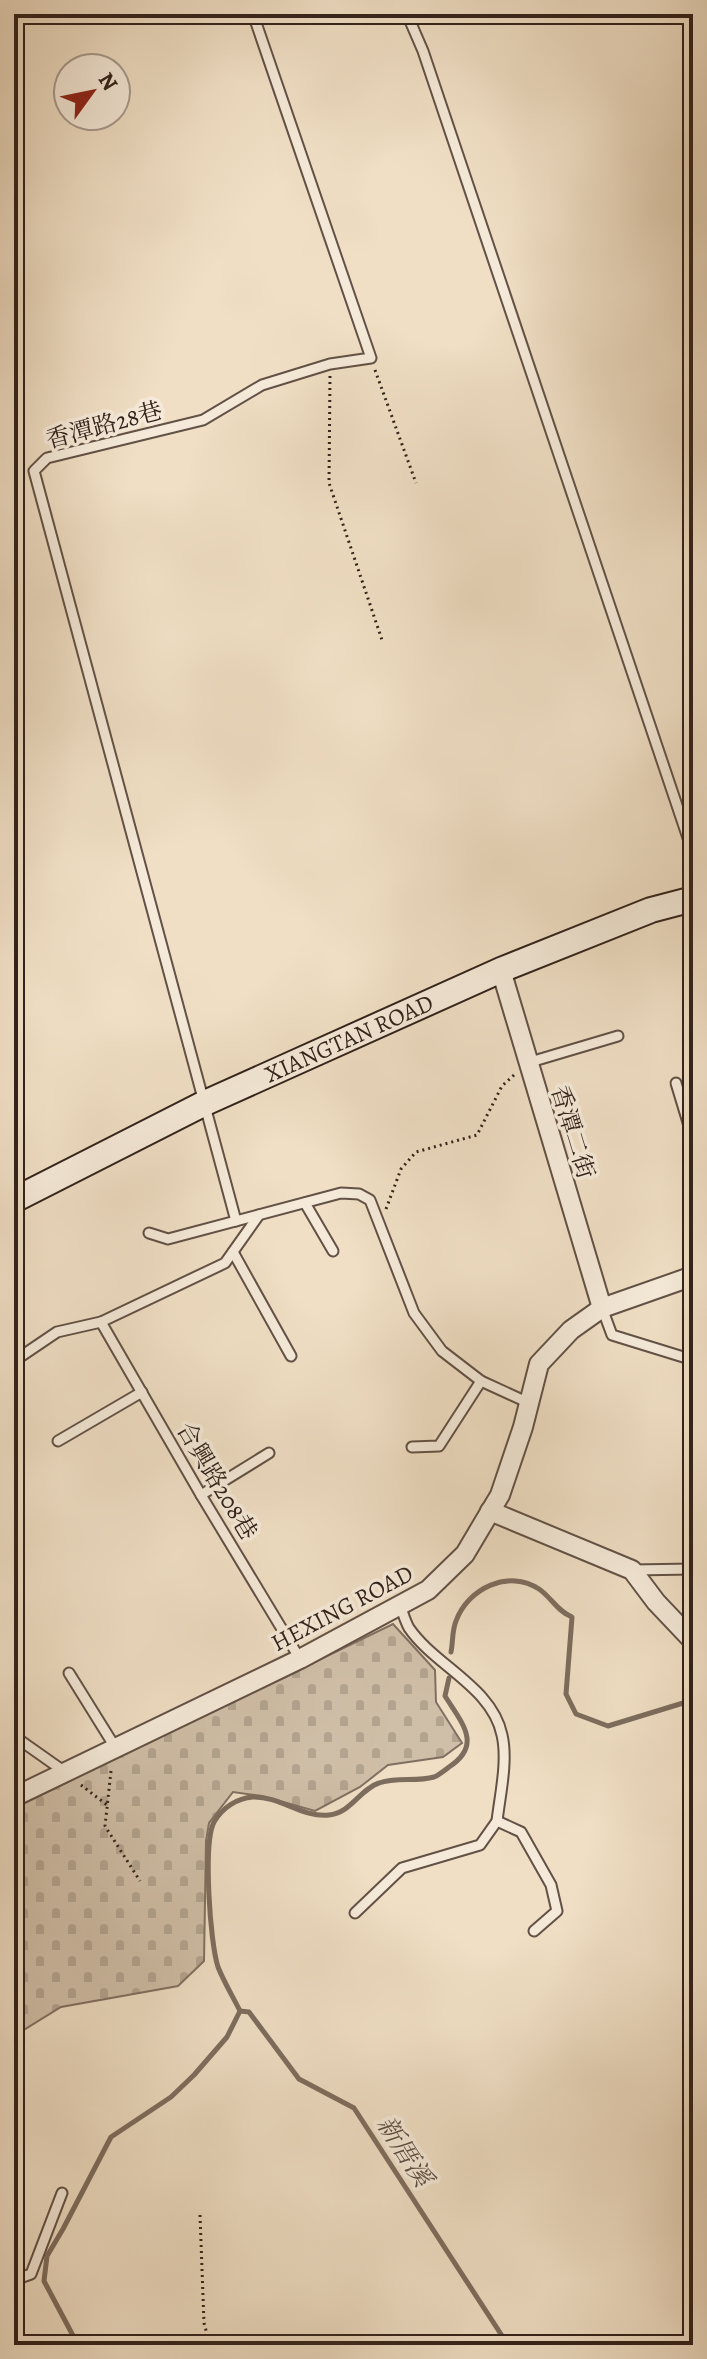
<svg xmlns="http://www.w3.org/2000/svg" width="707" height="2359" font-family="Alegreya,'Noto Serif TC',serif">
	<style>
		.cemetery { fill: url(#cemetery-stones); stroke: #817062; stroke-width: 2 }
		.lines { fill: none; stroke-linecap: round; stroke-linejoin: round }
		.stream { stroke: #7d6d5e; stroke-width: 5 }
		.lane-casing { stroke: #625146; stroke-width: 13 }
		.street-casing { stroke: #625146; stroke-width: 22 }
		.secondary-casing { stroke: #32221b; stroke-width: 28 }
		.path { stroke: #32221b; stroke-width: 3; stroke-dasharray: 2 4; stroke-linecap: butt }
		.lane { stroke: #f5ead9; stroke-width: 9 }
		.street { stroke: #f5ead9; stroke-width: 18 }
		.secondary { stroke: #f5ead9; stroke-width: 24 }
		.labels { text-anchor: middle; stroke-width: 7; stroke-linejoin: round; paint-order: stroke }
		.street-label { font-size: 24px; fill: #32221b; stroke: #f5ead9 }
		.water-label { font-size: 26px; font-style: italic; fill: #5e4e42; stroke: #f5ead9 }
	</style>
	<defs>
		<pattern id="cemetery-stones" width="16" height="16" patternUnits="userSpaceOnUse" patternTransform="scale(2)"><rect width="16" height="16" fill="#d0bfa8"/><path d="M2 7V4a2 2 0 0 1 4 0v3zM10 15v-3a2 2 0 0 1 4 0v3z" fill="#b3a490"/></pattern>
	</defs>
	<rect width="100%" height="100%" fill="#f0dfc5"/>
	<filter id="stains"><feTurbulence type="fractalNoise" baseFrequency=".0025" numOctaves="4"/><feColorMatrix values="0 0 0 0 .2 0 0 0 0 .09 0 0 0 0 .02 0 0 0 .5 -.17"/></filter>
	<radialGradient id="worn" r=".72"><stop offset=".6" stop-color="#630" stop-opacity="0"/><stop offset="1" stop-color="#630" stop-opacity=".3"/></radialGradient>
	<path class="cemetery" d="M393 1624 435 1670 436 1702 462 1743 443 1757 388 1765 360 1787 315 1811 262 1796 233 1792 209 1823 206 1841 204 1961 178 1986 61 2007 14 2036V1808Z"/>
	<g class="lines">
		<g class="stream">
			<path d="M451 1652C453 1643 452 1630 456 1621 468 1588 509 1569 539 1589 551 1597 557 1611 572 1617L566 1694 576 1714 608 1726 693 1700"/>
			<path d="M240 2011 249 2012 299 2079 354 2108 508 2345"/>
			<path d="M78 2345 44 2281 47 2256 63 2229 111 2137 171 2097 194 2075 227 2037 240 2011C233 1997 224 1982 218 1967 210 1943 203 1843 214 1822 222 1808 237 1798 253 1797 280 1796 302 1818 329 1815 351 1813 360 1789 379 1783 396 1777 417 1782 434 1777 439 1775 445 1770 449 1767 483 1745 462 1723 445 1696L449 1678"/>
		</g>
		<g class="lane-casing">
			<g id="lane">
				<path d="M407 14 423 51 693 853"/>
				<path d="M527 1063 618 1036"/>
				<path d="M676 1083 693 1139"/>
				<path d="M14 1086H15"/>
				<path d="M305 1203 333 1251"/>
				<path d="M259 1215 225 1263 101 1322 201 1495 300 1659"/>
				<path d="M236 1221 34 471 47 458 203 420 262 385 330 364 371 358 253 14"/>
				<path d="M149 1233 168 1239 341 1193 359 1194 370 1200 414 1313 442 1351 481 1381 529 1403"/>
				<path d="M233 1252 291 1356"/>
				<path d="M602 1308 612 1335 693 1360"/>
				<path d="M20 1357 57 1332 101 1322"/>
				<path d="M58 1441 142 1392"/>
				<path d="M412 1447 439 1446 481 1381"/>
				<path d="M201 1495 269 1453"/>
				<path d="M632 1570 693 1569"/>
				<path d="M400 1605C403 1613 405 1621 409 1628 435 1666 492 1687 502 1735 508 1761 500 1795 497 1821"/>
				<path d="M69 1673 115 1747"/>
				<path d="M14 1736 65 1772"/>
				<path d="M355 1913 402 1868 480 1845 497 1821 521 1832 551 1885 557 1911 534 1931"/>
				<path d="M14 2280 31 2274 62 2193"/>
			</g>
		</g>
		<g class="street-casing">
			<g id="street">
				<path d="M501 970 602 1308"/>
				<path d="M490 1511 632 1570 656 1602 693 1641"/>
				<path d="M14 1797 300 1659 428 1590 465 1554 500 1495 523 1427 539 1364 571 1330 602 1308 693 1276"/>
			</g>
		</g>
		<g class="secondary-casing">
			<g id="secondary">
				<path id="s1" d="M14 1200 205 1103 501 970 651 910 693 899"/>
			</g>
		</g>
		<g class="path">
			<path d="M375 370 416 483"/>
			<path d="M330 376 329 483 382 640"/>
			<path d="M386 1209 401 1169 416 1152 477 1135 502 1086 514 1075"/>
			<path d="M111 1771 105 1826 140 1881"/>
			<path d="M81 1785 107 1805"/>
			<path d="M200 2215 204 2323 210 2345"/>
		</g>
		<use href="#lane" class="lane"/>
		<use href="#street" class="street"/>
		<use href="#secondary" class="secondary"/>
	</g>
	<g class="labels">
		<g class="street-label">
			<text transform="translate(104 425) rotate(-15)" y="8">香潭路28巷</text>
			<text dy="8" stroke="none"><textPath href="#s1" startOffset="372">XIANGTAN ROAD</textPath></text>
			<text transform="translate(573 1132) rotate(73)" y="8">香潭二街</text>
			<text transform="translate(217 1481) rotate(59)" y="8">合興路208巷</text>
			<text transform="translate(342 1608) rotate(-28)" y="8">HEXING ROAD</text>
		</g>
		<g class="water-label">
			<text transform="translate(405 2151) rotate(57)" y="9">新厝溪</text>
		</g>
	</g>
	<rect width="707" height="2359" fill="none" stroke="#f0dfc5" stroke-width="48"/>
	<rect x="16" y="16" width="675" height="2327" fill="none" stroke="#32221b" stroke-width="4"/>
	<rect x="24" y="24" width="659" height="2311" fill="none" stroke="#32221b" stroke-width="2"/>
	<g transform="translate(92 92) rotate(57)"><circle r="38" fill="#f5ead9" stroke="#a79a8d" stroke-width="2"/>
	<path d="M0-6L14 30L0 20L-14 30Z" fill="#8f2418"/>
	<text y="-12" font-size="22" font-weight="bold" text-anchor="middle" fill="#32221b">N</text>
	</g>
	<rect width="100%" height="100%" filter="url(#stains)"/>
	<rect width="100%" height="100%" fill="url(#worn)"/>
</svg>
